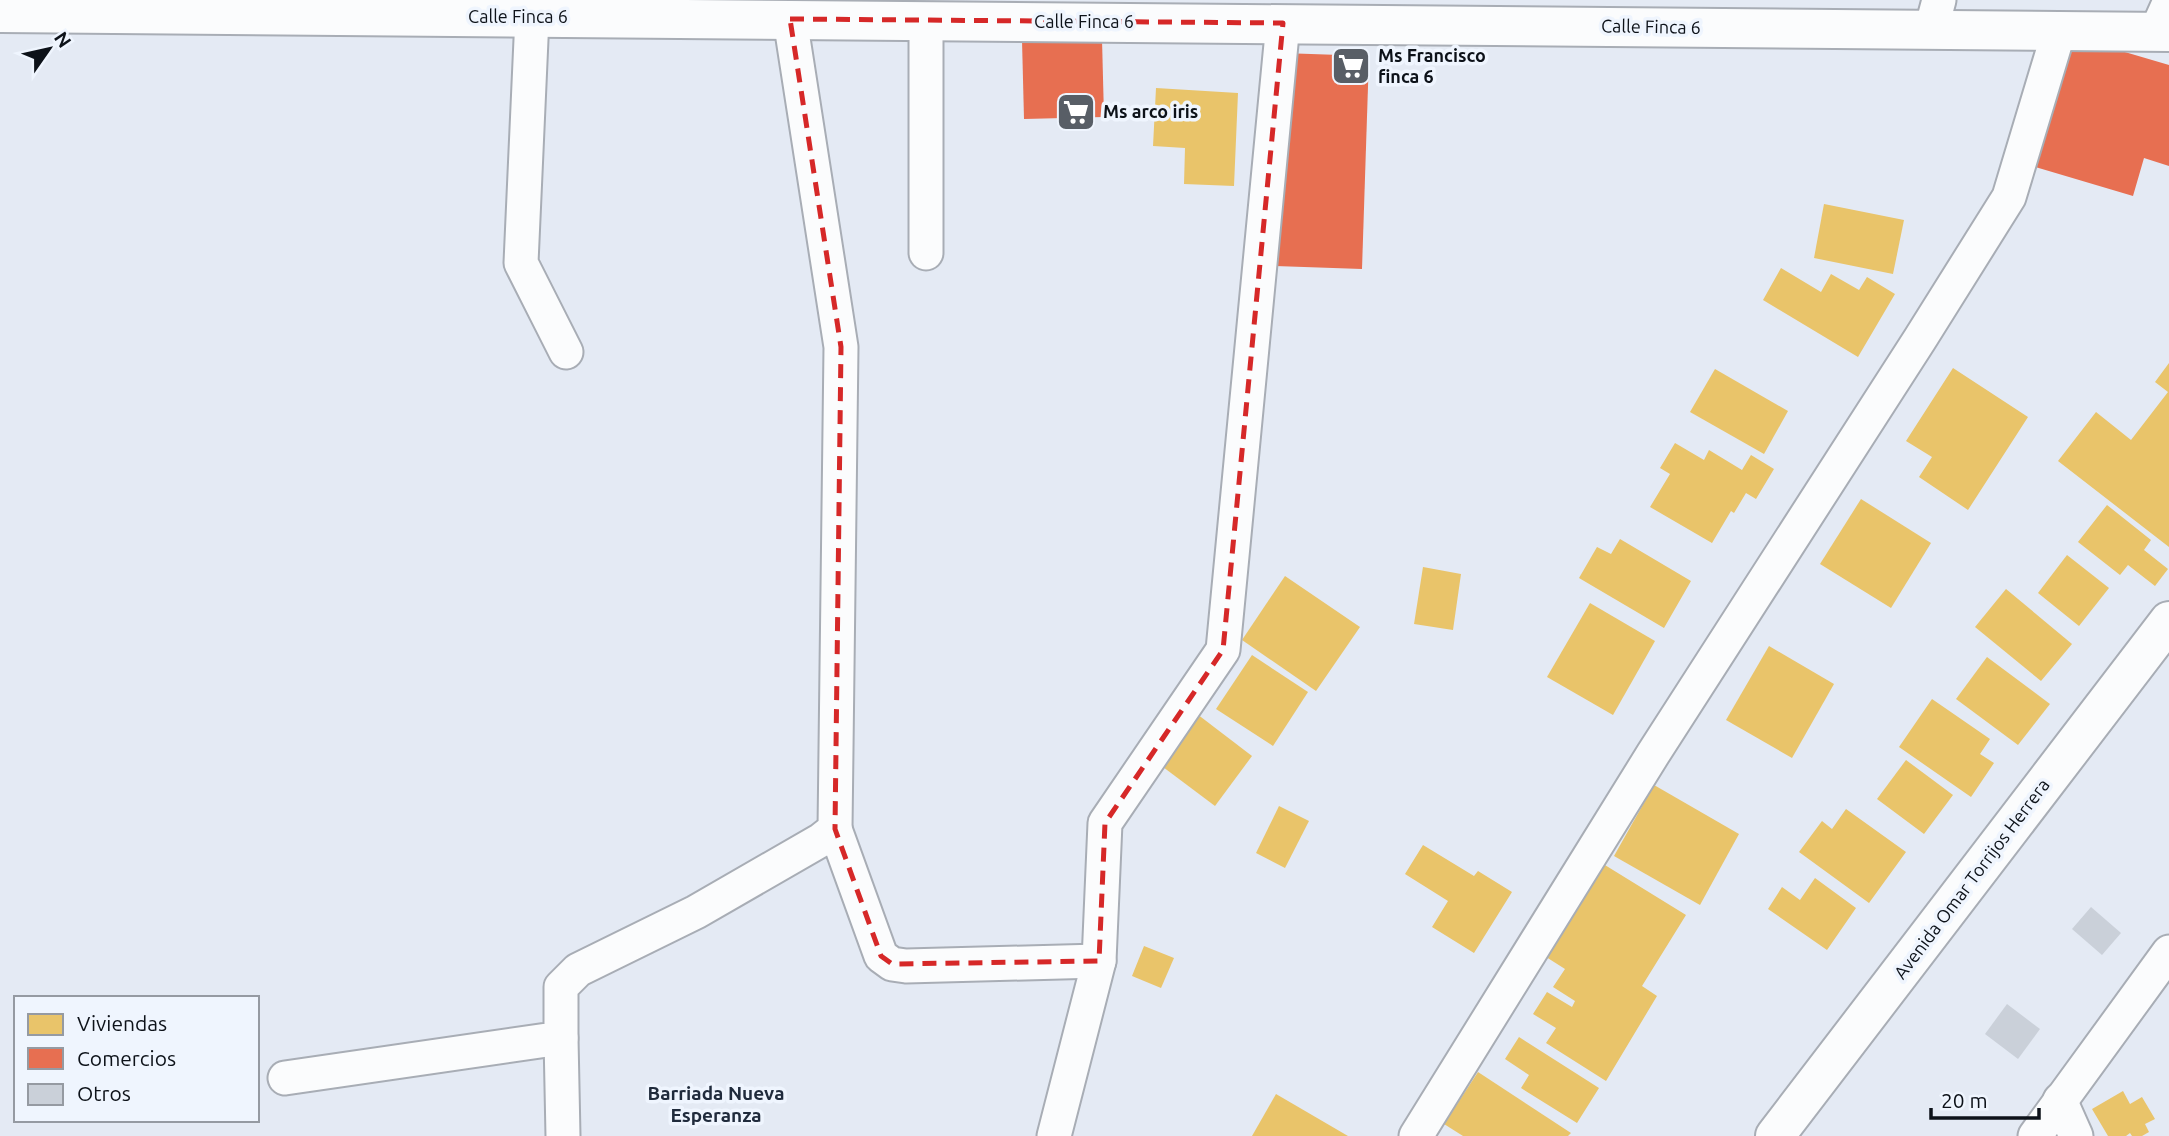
<svg xmlns="http://www.w3.org/2000/svg" width="2169" height="1136" font-family="Ubuntu,sans-serif">
	<style>
		.homes { fill: #e9c46a }
		.shops { fill: #e76f51 }
		.building { fill: #cad0d9 }
		.lines { fill: none; stroke-linecap: round; stroke-linejoin: round }
		.minor-casing { stroke: #a8adb5; stroke-width: 37 }
		.tertiary-casing { stroke: #a8adb5; stroke-width: 42 }
		.minor { stroke: #fbfcfd; stroke-width: 33 }
		.tertiary { stroke: #fbfcfd; stroke-width: 38 }
		.marked { fill: none; stroke: #d62828; stroke-width: 5; stroke-dasharray: 14 9; stroke-linejoin: round }
		.labels { text-anchor: middle; stroke-width: 7; stroke-linejoin: round; paint-order: stroke }
		.street-label { font-size: 18px; fill: #0d1219; stroke: #eff5fe }
		.poi-label { font-size: 18px; font-weight: bold; fill: #0d1219; stroke: #eff5fe; text-anchor: start }
		.neighbourhood-label { font-size: 19px; font-weight: bold; fill: #202b3c; stroke: #eff5fe }
	</style>
	<rect width="100%" height="100%" fill="#e4eaf4"/>
	<g class="homes">
		<path d="M1156 88 1238 93 1234 186 1184 184 1185 148 1153 146Z"/>
		<path d="M1824 204 1904 220 1893 274 1814 258Z"/>
		<path d="M1781 268 1821 292 1831 274 1859 290 1867 277 1895 294 1858 357 1763 300Z"/>
		<path d="M2169 363V547L2058 461 2096 412 2131 440 2168 392 2155 382Z"/>
		<path d="M1953 368 2028 417 1968 510 1919 477 1932 457 1906 441Z"/>
		<path d="M1715 369 1788 411 1764 454 1690 412Z"/>
		<path d="M1675 443 1704 460 1709 450 1742 470 1751 455 1774 469 1756 499 1746 493 1734 513 1731 511 1712 543 1650 507 1670 474 1660 468Z"/>
		<path d="M1861 499 1931 543 1891 608 1820 564Z"/>
		<path d="M2107 505 2151 540 2144 550 2168 569 2155 586 2128 565 2120 575 2078 542Z"/>
		<path d="M1620 539 1691 581 1664 628 1579 578 1597 547 1611 554Z"/>
		<path d="M2067 555 2109 588 2079 626 2038 593Z"/>
		<path d="M1423 567 1461 574 1453 630 1414 624Z"/>
		<path d="M1285 576 1360 627 1316 691 1242 640Z"/>
		<path d="M2006 589 2072 644 2041 681 1975 627Z"/>
		<path d="M1590 603 1655 641 1613 715 1547 677Z"/>
		<path d="M1769 646 1834 684 1792 758 1726 720Z"/>
		<path d="M1252 655 1308 692 1273 746 1216 709Z"/>
		<path d="M1987 657 2050 704 2018 745 1956 699Z"/>
		<path d="M1932 699 1990 739 1980 754 1994 763 1971 797 1899 747Z"/>
		<path d="M1197 714 1252 756 1215 806 1159 764Z"/>
		<path d="M1906 760 1953 795 1924 834 1877 799Z"/>
		<path d="M1654 785 1739 834 1700 905 1614 856Z"/>
		<path d="M1279 806 1309 821 1285 868 1256 853Z"/>
		<path d="M1846 809 1906 852 1869 903 1799 852 1822 821 1832 829Z"/>
		<path d="M1423 845 1474 876 1478 871 1512 892 1474 953 1432 927 1448 901 1405 874Z"/>
		<path d="M1600 862 1686 915 1642 986 1657 996 1606 1081 1546 1043 1556 1028 1533 1014 1547 992 1572 1007 1575 1001 1553 987 1565 969 1543 955Z"/>
		<path d="M1815 878 1856 908 1827 950 1768 909 1782 887 1800 900Z"/>
		<path d="M1144 946 1174 958 1161 988 1132 976Z"/>
		<path d="M1519 1037 1599 1088 1577 1123 1521 1088 1529 1075 1505 1059Z"/>
		<path d="M1478 1072 1571 1133 1568 1136H1463L1444 1124Z"/>
		<path d="M2123 1091 2130 1104 2142 1097 2155 1119 2145 1124 2149 1132 2142 1136H2132L2130 1133 2126 1136H2108L2092 1109Z"/>
		<path d="M1276 1094 1348 1136H1252Z"/>
	</g>
	<g class="shops">
		<path d="M2067 35 2169 65V166L2144 158 2133 196 2029 165Z"/>
		<path d="M1102 39 1104 117 1024 119 1022 40Z"/>
		<path d="M1282 53 1369 56 1362 269 1275 266Z"/>
	</g>
	<g class="building">
		<path d="M2091 907 2121 933 2102 955 2072 929Z"/>
		<path d="M2007 1004 2040 1029 2018 1059 1985 1034Z"/>
	</g>
	<g class="lines">
		<g class="minor-casing">
			<g id="minor">
				<path d="M532 17 521 263 566 352"/>
				<path d="M1931 30 1939 0"/>
				<path d="M2156 32 2169 3"/>
				<path d="M926 253V20"/>
				<path d="M835 829 881 956 892 964 906 966 1099 961"/>
				<path d="M561 1038 563 1136"/>
				<path d="M285 1078 561 1038V987L578 970 696 912 821 840 835 829 841 347 790 19"/>
				<path d="M2060 1100 2076 1136"/>
				<path d="M1054 1136 1099 961 1105 823 1223 650 1283 23"/>
				<path d="M1416 1136 1653 754 1920 339 2009 197 2059 31"/>
				<path d="M2035 1136 2169 952"/>
			</g>
		</g>
		<g class="tertiary-casing">
			<g id="tertiary">
				<path d="M0 13 2169 32"/>
				<path d="M1775 1136 2169 621"/>
			</g>
		</g>
		<use href="#minor" class="minor"/>
		<use href="#tertiary" class="tertiary"/>
	</g>
	<path class="marked" d="M790 19 1283 23 1223 650 1105 823 1099 961 892 964 881 956 835 829 841 347Z"/>
	<defs>
		<g id="supermarket-square" transform="scale(2.0125)"><rect x="-9" y="-9" width="18" height="18" rx="4" fill="#585e66" stroke="#eff5fe"/><path d="M-6-5.5h2.5l.6 2H6L4.5 2H-2.5L-4.4-4H-6ZM-1.5 3.2a1.3 1.3 0 1 0 .1 0ZM3 3.2a1.3 1.3 0 1 0 .1 0Z" fill="#fff"/></g>
	</defs>
	<g fill-rule="evenodd">
		<use href="#supermarket-square" x="1351" y="66"/>
		<use href="#supermarket-square" x="1076" y="112"/>
	</g>
	<g class="labels">
		<g class="street-label">
			<text x="518" y="23">Calle Finca 6</text>
			<text x="1084" y="28">Calle Finca 6</text>
			<text transform="translate(1651 27) rotate(1)" y="6">Calle Finca 6</text>
			<text transform="translate(1972 879) rotate(-53)" y="6">Avenida Omar Torrijos Herrera</text>
		</g>
		<g class="poi-label">
			<text x="1378" y="62">Ms Francisco<tspan x="1378" dy="21">finca 6</tspan></text>
			<text x="1103" y="118">Ms arco iris</text>
		</g>
		<g class="neighbourhood-label">
			<text x="716" y="1100">Barriada Nueva<tspan x="716" dy="22">Esperanza</tspan></text>
		</g>
	</g>
	<rect x="14" y="996" width="245" height="126" fill="#eff5fe" stroke="#959aa2" stroke-width="2"/>
	<rect x="28" y="1014" width="35" height="21" fill="#e9c46a" stroke="#959aa2" stroke-width="2"/>
	<text x="77" y="1031" font-size="21" fill="#0d1219">Viviendas</text>
	<rect x="28" y="1048" width="35" height="21" fill="#e76f51" stroke="#959aa2" stroke-width="2"/>
	<text x="77" y="1066" font-size="21" fill="#0d1219">Comercios</text>
	<rect x="28" y="1084" width="35" height="21" fill="#cad0d9" stroke="#959aa2" stroke-width="2"/>
	<text x="77" y="1101" font-size="21" fill="#0d1219">Otros</text>
	<g transform="translate(49 49) rotate(56)" stroke="#eff5fe" stroke-width="5" paint-order="stroke">
	<path d="M0-5L12 26L0 18L-12 26Z" fill="#0d1219"/>
	<text y="-10" font-size="19" font-weight="bold" text-anchor="middle" fill="#0d1219">N</text>
	</g>
	<path d="M1931 1108v10h108v-10" fill="none" stroke="#0d1219" stroke-width="3.5"/>
	<text x="1941" y="1108" font-size="21" fill="#0d1219" stroke="#eff5fe" stroke-width="5" paint-order="stroke">20 m</text>
</svg>
